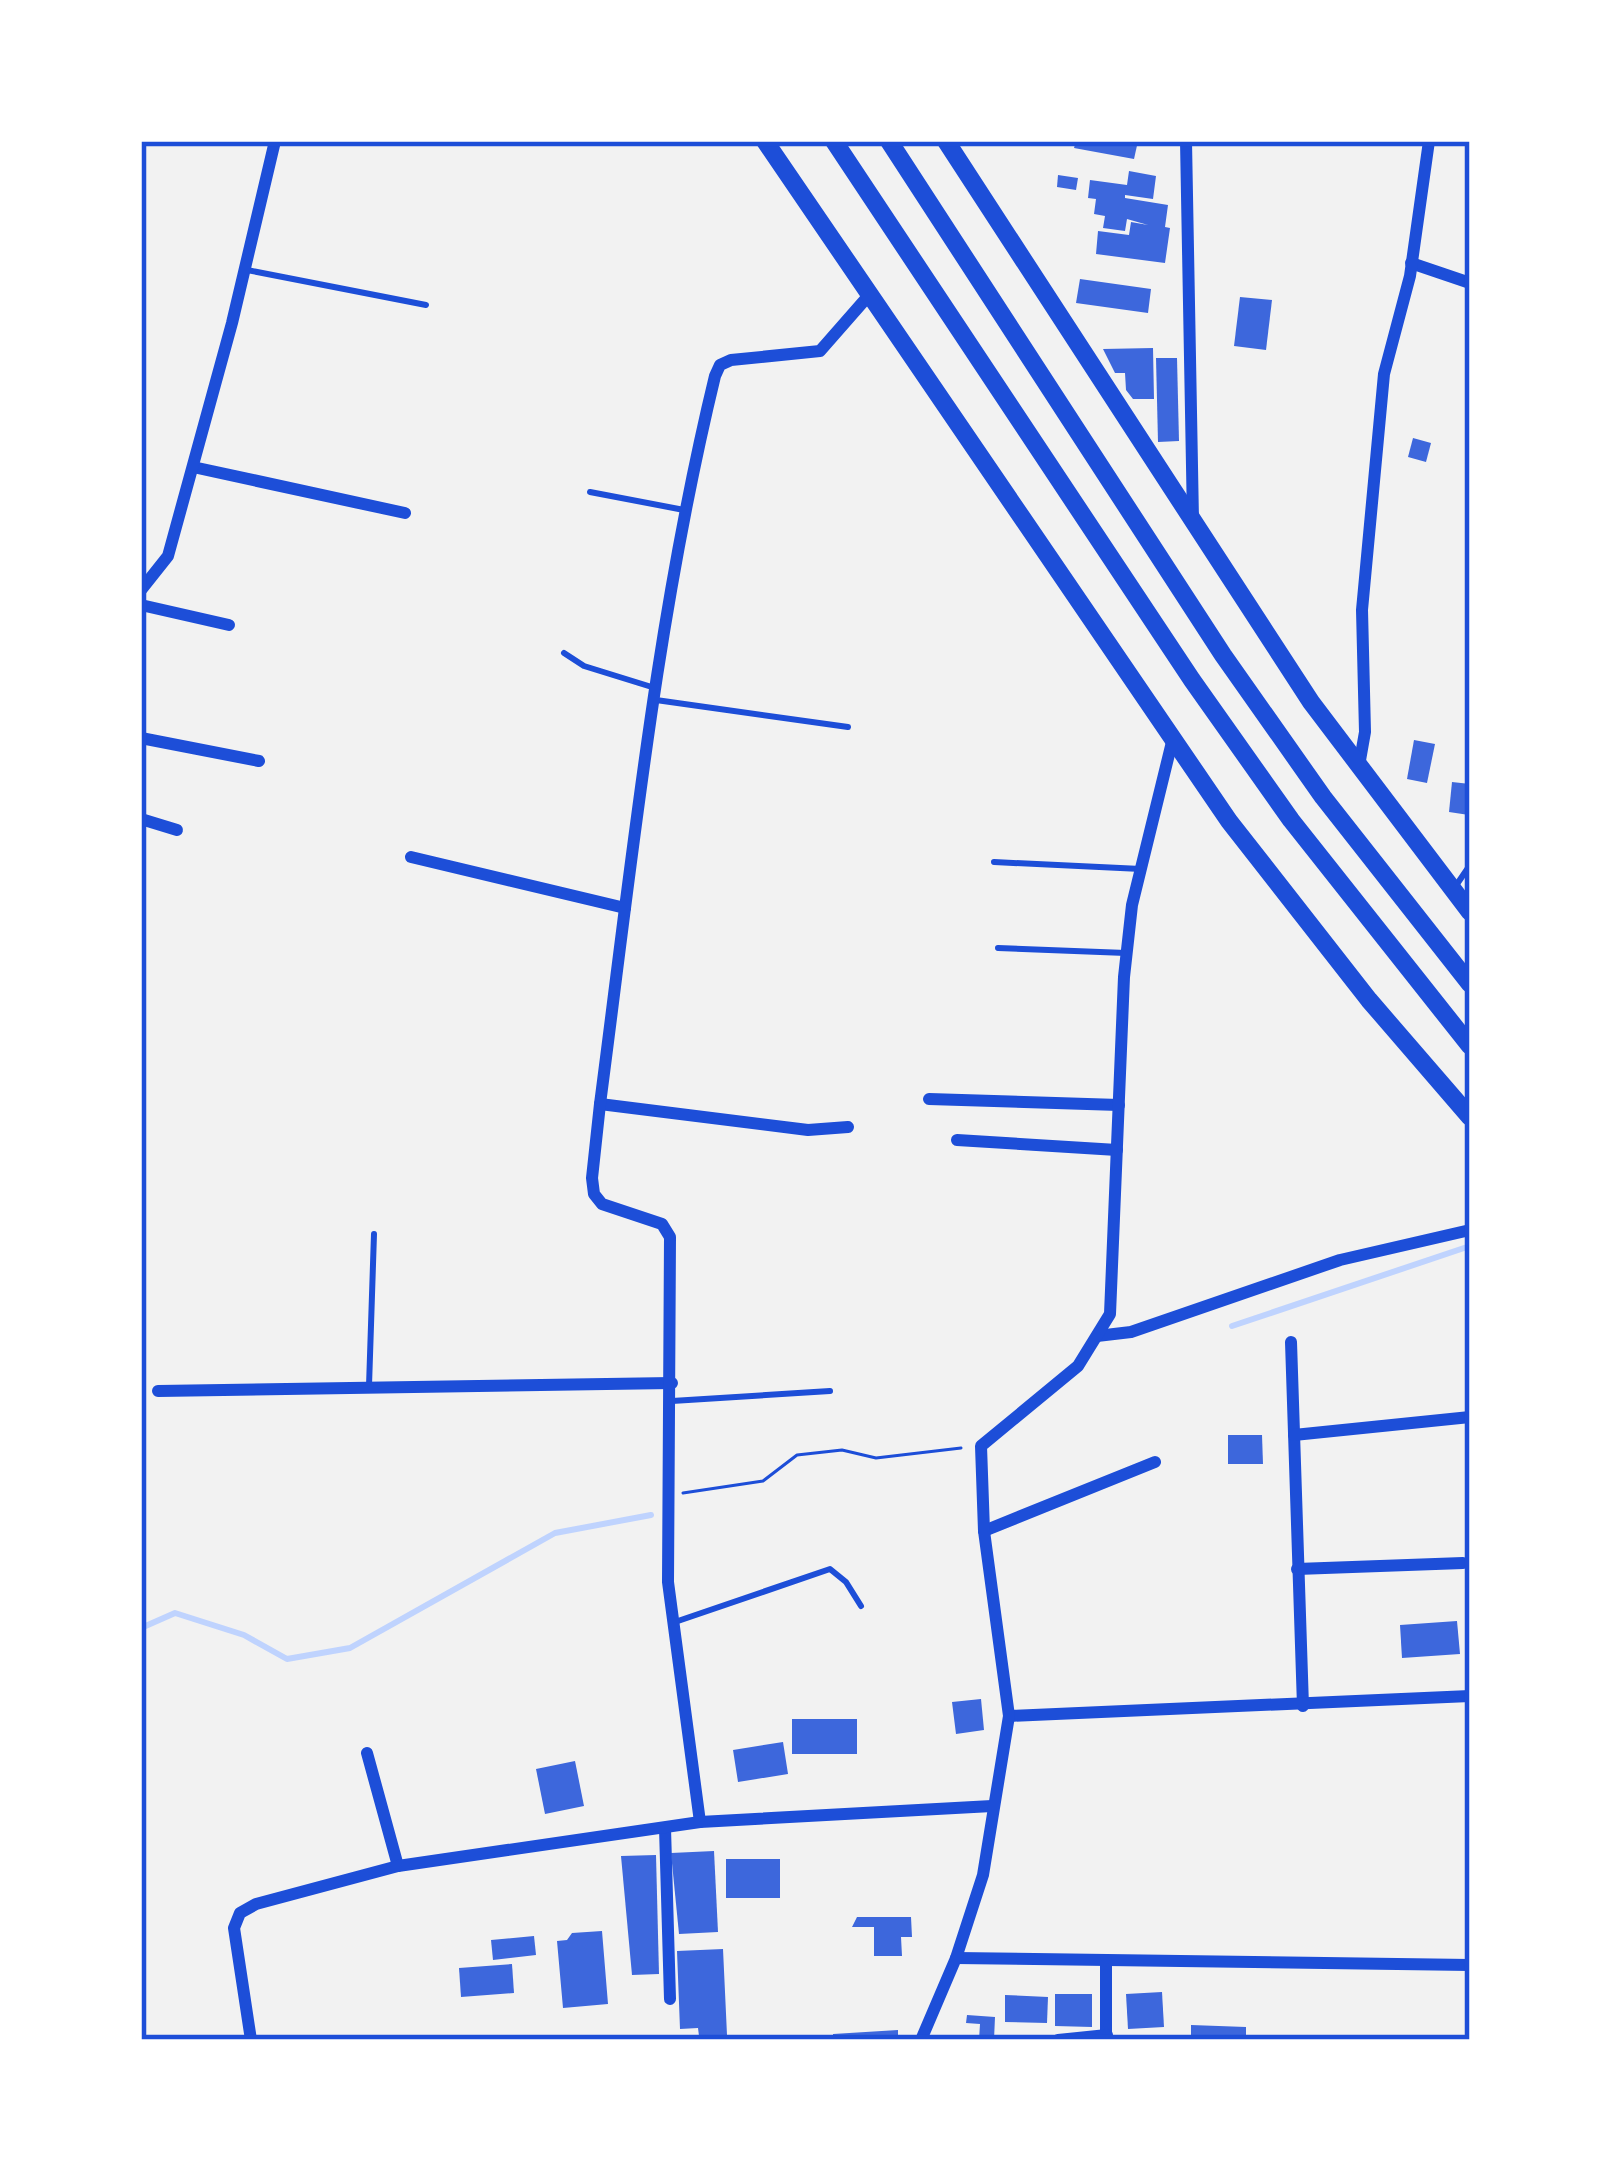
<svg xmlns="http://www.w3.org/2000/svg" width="1611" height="2181" font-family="Arial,sans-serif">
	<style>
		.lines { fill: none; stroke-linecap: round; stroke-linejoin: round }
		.stream { stroke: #bfd3fe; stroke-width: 6 }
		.building { fill: #3d67dc }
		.path { stroke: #1d4ed8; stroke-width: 3 }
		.service { stroke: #1d4ed8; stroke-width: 6 }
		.minor { stroke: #1d4ed8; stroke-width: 12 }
		.primary { stroke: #1d4ed8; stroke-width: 18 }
		.trunk { stroke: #1d4ed8; stroke-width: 18 }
		.neatline { fill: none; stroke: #1d4ed8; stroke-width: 4.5 }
	</style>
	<rect width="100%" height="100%" fill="#f2f2f2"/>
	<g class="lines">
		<g class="stream">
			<path d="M1232 1326 1470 1246"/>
			<path d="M141 1628 175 1613 244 1635 287 1659 350 1648 555 1533 651 1515"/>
		</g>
	</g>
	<g class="building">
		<path d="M1076 141H1138L1134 159 1074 148Z"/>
		<path d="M1129 171 1156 176 1153 199 1125 195V198L1168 205 1165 227 1170 228 1165 263 1096 254 1098 231 1129 235 1131 222 1148 225 1127 219 1125 231 1103 228 1105 216 1094 214 1096 199 1088 198 1090 180 1127 185Z"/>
		<path d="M1058 175 1078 178 1076 190 1057 187Z"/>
		<path d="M1080 279 1151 289 1148 313 1076 303Z"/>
		<path d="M1240 297 1272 300 1266 350 1234 346Z"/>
		<path d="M1153 348 1154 399H1133L1126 390 1125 373H1115L1103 349Z"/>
		<path d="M1156 358H1177L1179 441 1158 442Z"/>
		<path d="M1413 438 1431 443 1426 462 1408 457Z"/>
		<path d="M1414 740 1435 744 1427 783 1407 779Z"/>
		<path d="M1452 782 1470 784 1469 815 1449 812Z"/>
		<path d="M1228 1435H1262L1263 1464H1228Z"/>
		<path d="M1457 1621 1460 1654 1402 1658 1400 1625Z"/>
		<path d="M981 1699 984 1730 956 1734 952 1702Z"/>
		<rect x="792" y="1719" width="65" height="35"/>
		<path d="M783 1742 788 1774 738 1782 733 1750Z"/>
		<path d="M575 1761 584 1806 545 1814 536 1769Z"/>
		<path d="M714 1851 718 1932 679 1934 671 1853Z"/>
		<path d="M656 1855 659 1974 632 1975 621 1856Z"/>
		<rect x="726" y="1859" width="54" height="39"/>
		<path d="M857 1917H911L912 1937H901L902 1956H874V1927H852Z"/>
		<path d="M602 1931 608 2004 563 2008 557 1941 567 1940 572 1933Z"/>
		<path d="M534 1936 536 1955 493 1960 491 1940Z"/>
		<path d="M723 1949 727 2035 699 2036 698 2028 680 2029 677 1951Z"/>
		<path d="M512 1964 514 1993 461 1997 459 1968Z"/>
		<path d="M1162 1992 1164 2027 1128 2029 1126 1994Z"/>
		<path d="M1055 1994H1092V2027L1055 2026Z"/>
		<path d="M1005 1995 1048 1997 1047 2023 1005 2022Z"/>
		<path d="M967 2015 995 2017 994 2040H979L980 2024 966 2023Z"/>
		<path d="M1191 2025 1246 2027V2040H1191Z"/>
		<path d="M898 2030V2040H833V2034Z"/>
	</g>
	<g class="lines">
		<path class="path" d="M683 1493 763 1481 797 1455 842 1450 876 1458 961 1448"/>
		<g class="service">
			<path d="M247 270 426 305"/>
			<path d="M590 492 684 510"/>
			<path d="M564 653 584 666 655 688"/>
			<path d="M656 700 848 727"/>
			<path d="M994 862 1141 869"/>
			<path d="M1455 887 1470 865"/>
			<path d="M998 948 1126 953"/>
			<path d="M369 1386 374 1234"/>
			<path d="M672 1401 830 1391"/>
			<path d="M675 1622 830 1569 846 1582 861 1606"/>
		</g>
		<g class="minor">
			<path d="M1186 141 1193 520"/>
			<path d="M1411 263 1470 283"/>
			<path d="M193 467 405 513"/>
			<path d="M141 590 168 556 232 323 275 141"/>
			<path d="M141 605 229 625"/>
			<path d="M141 738 259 761"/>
			<path d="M1359 766 1365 732 1362 610 1384 374 1410 276 1429 141"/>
			<path d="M141 819 177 830"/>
			<path d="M411 857 625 908"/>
			<path d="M929 1099 1119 1105"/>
			<path d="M600 1104 808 1130 848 1127"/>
			<path d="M957 1140 1117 1150"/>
			<path d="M1097 1336 1131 1332 1340 1260 1470 1230"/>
			<path d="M1291 1342 1303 1706"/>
			<path d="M158 1391 672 1383"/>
			<path d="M1294 1435 1470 1417"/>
			<path d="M984 1531 1155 1462"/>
			<path d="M1297 1569 1463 1563"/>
			<path d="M1009 1716 1470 1696"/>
			<path d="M367 1753 398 1866"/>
			<path d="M700 1822 668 1582 670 1237 662 1224 602 1204 594 1194 592 1178 600 1104C632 860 657 615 715 376L720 365 731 360 820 351 870 294"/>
			<path d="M665 1828 670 1999"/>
			<path d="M956 1958 1470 1965"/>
			<path d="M1106 1960V2040"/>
			<path d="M251 2040 234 1928 240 1913 256 1904 398 1866 700 1822 992 1806"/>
			<path d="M921 2040 956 1958 983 1875 1009 1716 984 1531 981 1446 1078 1366 1110 1314 1124 977 1132 905 1172 742"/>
			<path d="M1058 2040 1107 2035"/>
		</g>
		<g class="primary">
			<path d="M765 141 1229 821 1369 1000 1470 1117"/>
			<path d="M946 141 1311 702 1470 912"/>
		</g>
		<g class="trunk">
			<path d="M834 141 1192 680 1291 820 1470 1046"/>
			<path d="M889 141 1223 655 1323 797 1470 984"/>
		</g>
	</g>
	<rect width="1611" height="2181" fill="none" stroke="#ffffff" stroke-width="288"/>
	<rect x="144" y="144" width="1323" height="1893" class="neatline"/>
</svg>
